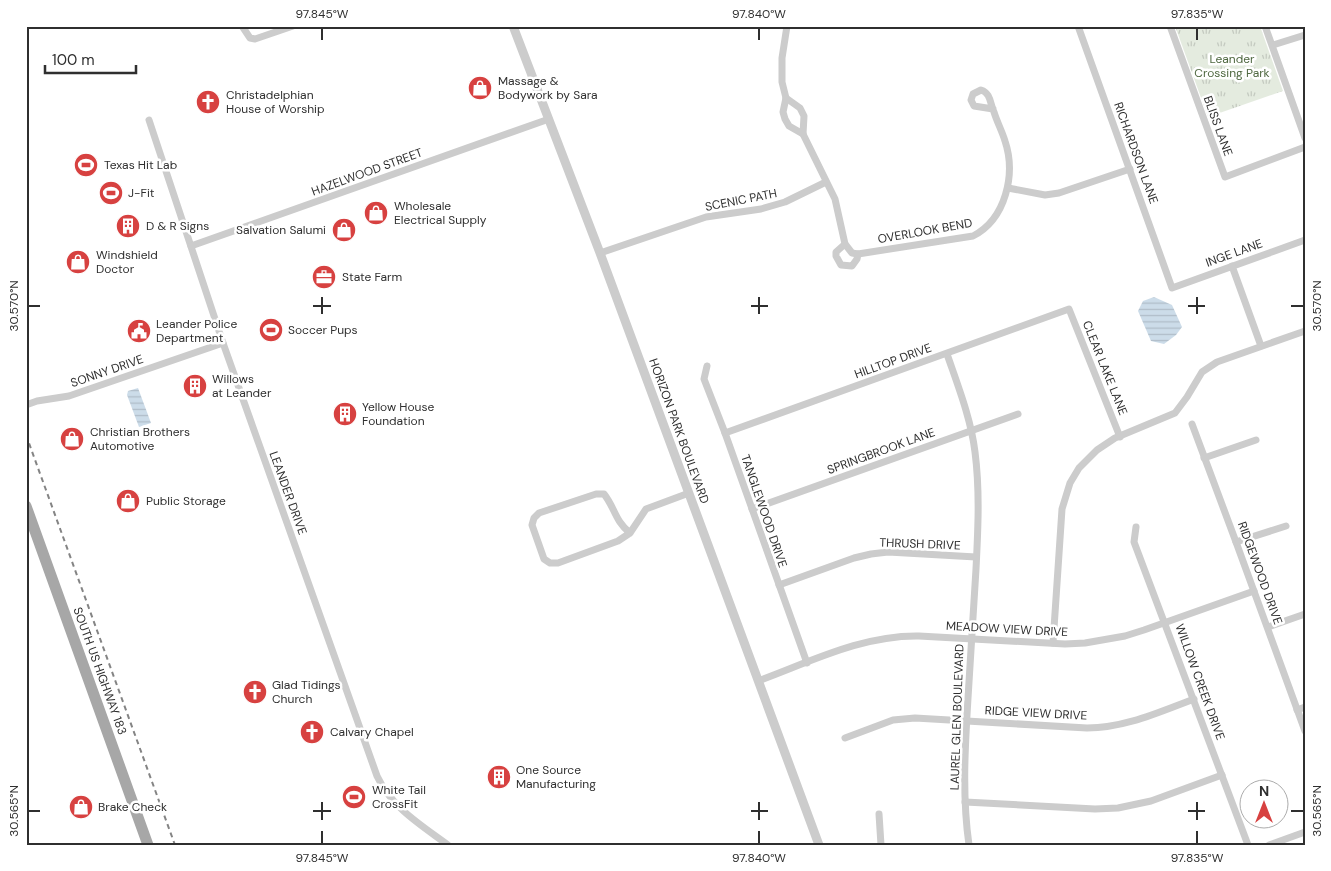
<svg xmlns="http://www.w3.org/2000/svg" width="1331" height="871" font-family="'DM Sans',sans-serif">
	<style>
		.park { fill: url(#park-tufts) }
		.water { fill: url(#water-rules) }
		.lines { fill: none; stroke-linecap: round; stroke-linejoin: round }
		.minor { stroke: #ccc; stroke-width: 7 }
		.tertiary { stroke: #ccc; stroke-width: 9 }
		.primary { stroke: #a7a7a7; stroke-width: 11 }
		.rail { stroke: #848484; stroke-width: 2; stroke-dasharray: 5 4; stroke-linecap: butt }
		.ticks { fill: none; stroke: #2f2f2f; stroke-width: 2 }
		.labels { text-anchor: middle; stroke-width: 5; stroke-linejoin: round; paint-order: stroke }
		.park-label { font-size: 12px; fill: #4f6840; stroke: #fff }
		.poi-label { font-size: 12px; fill: #2f2f2f; stroke: #fff; text-anchor: start }
		.street-label { font-size: 12px; fill: #2f2f2f; stroke: #fff }
		.neatline { fill: none; stroke: #2f2f2f; stroke-width: 2 }
		.ticks-label { font-size: 12px; text-anchor: middle; fill: #2f2f2f }
	</style>
	<defs>
		<pattern id="park-tufts" width="24" height="20" patternUnits="userSpaceOnUse" patternTransform="scale(1.25)"><rect width="24" height="20" fill="#e4ebdf"/><path d="M3 7l-1-3M5 7V3M7 7l1-3M15 17l-1-3M17 17v-4M19 17l1-3" fill="none" stroke="#c4cac0"/></pattern>
		<pattern id="water-rules" width="6" height="5" patternUnits="userSpaceOnUse" patternTransform="scale(1.25)"><rect width="6" height="5" fill="#ccdce9"/><path d="M0 2.5h6" fill="none" stroke="#b0bdc8"/></pattern>
	</defs>
	<rect width="100%" height="100%" fill="#fff"/>
	<path class="park" d="M1175 26H1260L1283 91 1208 117Z"/>
	<g class="water">
		<path d="M1154 297 1172 305 1182 327 1176 335 1164 344 1151 341 1138 311 1143 301Z"/>
		<path d="M138 388 151 423 139 427 127 395 128 391Z"/>
	</g>
	<g class="lines">
		<g class="minor">
			<path d="M242 26 250 38 255 39 293 26"/>
			<path d="M787 26 782 58V82L786 98 783 112 785 119 789 126 803 134"/>
			<path d="M1078 26 1172 288 1305 240"/>
			<path d="M1170 26 1225 177 1305 147"/>
			<path d="M1265 26 1305 138"/>
			<path d="M1273 45 1305 35"/>
			<path d="M786 98 800 108 804 116 803 134 835 199 845 244 852 253 858 254 973 236C1006 219 1016 174 1005 141 1002 131 997 122 994 112 990 104 991 93 981 90L973 94 971 100 974 106 993 109"/>
			<path d="M149 120 223 343 377 776C392 808 421 825 448 845"/>
			<path d="M1008 188 1045 195 1059 193 1130 169"/>
			<path d="M845 244 836 252V256L841 265 852 266 857 259 858 254"/>
			<path d="M191 246 549 119"/>
			<path d="M600 253 706 217 761 209 785 202 826 182"/>
			<path d="M1232 266 1261 346"/>
			<path d="M947 354C958 386 971 419 975 452 980 491 978 530 976 569 973 612 971 655 968 698 965 747 962 796 969 845"/>
			<path d="M707 366 704 379 725 433 807 663"/>
			<path d="M26 405 37 401 69 396 223 343"/>
			<path d="M1192 424 1236 542 1305 731"/>
			<path d="M725 433 1069 309 1120 437"/>
			<path d="M1204 458 1256 440"/>
			<path d="M752 509 1018 414"/>
			<path d="M1136 527 1134 542 1248 845"/>
			<path d="M630 533 618 541 558 563H550L544 559 532 525 534 518 539 513 596 494H604C615 508 615 521 630 533L646 509 689 493"/>
			<path d="M1236 542 1286 526"/>
			<path d="M779 585 854 558 871 554 888 552 976 557"/>
			<path d="M1268 627 1305 614"/>
			<path d="M1053 643 1062 509 1070 483 1079 468 1097 450 1115 438 1175 413 1187 397 1202 372 1217 362 1305 331"/>
			<path d="M758 681C810 662 862 635 919 636L1065 644 1085 643 1125 636 1144 630 1254 591"/>
			<path d="M1297 710 1305 707"/>
			<path d="M845 738 893 720 915 718 1087 728C1125 728 1159 712 1194 699"/>
			<path d="M965 802 1095 809 1118 808 1151 801 1222 775"/>
			<path d="M879 814 881 845"/>
			<path d="M1269 845 1305 832"/>
		</g>
		<path class="tertiary" d="M513 26 600 253 819 845"/>
		<path class="primary" d="M26 506 148 845"/>
		<path class="rail" d="M26 435 175 845"/>
	</g>
	<path class="ticks" d="M322 28V40M759 28V40M1197 28V40M322 297V314M759 297V314M1197 297V314M28 306H40M313 306H331M751 306H768M1188 306H1205M1291 306H1304M322 802V820M759 802V820M1197 802V820M28 811H40M313 811H331M751 811H768M1188 811H1205M1291 811H1304M322 831V844M759 831V844M1197 831V844"/>
	<defs>
		<g id="shop-disc" transform="scale(1.25)"><circle r="9.5" fill="#d74140" stroke="#fff"/><path d="M-5-2.5h2.3a2.7 3.5 0 0 1 5.4 0H5L5.5 6h-11ZM-1.5-2.5h3a1.5 2.3 0 0 0-3 0Z" fill="#fff"/></g>
		<g id="church-disc" transform="scale(1.25)"><circle r="9.5" fill="#d74140" stroke="#fff"/><path d="M-1.2-6h2.4v3.5h3.3v2.4h-3.3V6h-2.4V-.1h-3.3v-2.4h3.3Z" fill="#fff"/></g>
		<g id="stadium-disc" transform="scale(1.25)"><circle r="9.5" fill="#d74140" stroke="#fff"/><path d="M0-5a6.5 5 0 1 0 0 10a6.5 5 0 1 0 0-10ZM-3.5-1.8h7v3.6h-7Z" fill="#fff"/></g>
		<g id="building-disc" transform="scale(1.25)"><circle r="9.5" fill="#d74140" stroke="#fff"/><path d="M-4-6H4V6H1V3H-1V6H-4ZM-2.5-4.3h1.7v1.8h-1.7ZM.8-4.3h1.7v1.8H.8ZM-2.5-1h1.7V.8h-1.7ZM.8-1h1.7V.8H.8Z" fill="#fff"/></g>
		<g id="office-disc" transform="scale(1.25)"><circle r="9.5" fill="#d74140" stroke="#fff"/><path d="M-6-3h4V-5.5h4V-3h4V5H-6ZM-1-4.5V-3h2v-1.5ZM-6 0V1H6V0Z" fill="#fff"/></g>
		<g id="civic-disc" transform="scale(1.25)"><circle r="9.5" fill="#d74140" stroke="#fff"/><path d="M-.6-6.5H3V-4.5H.6V-3L4-1V1h2V6H-6V1h2V-1L-.6-3ZM-1.2 2.5V6h2.4V2.5Z" fill="#fff"/></g>
	</defs>
	<g fill-rule="evenodd">
		<use href="#shop-disc" x="480" y="88"/>
		<use href="#church-disc" x="208" y="102"/>
		<use href="#stadium-disc" x="86" y="165"/>
		<use href="#stadium-disc" x="111" y="193"/>
		<use href="#shop-disc" x="376" y="213"/>
		<use href="#building-disc" x="128" y="226"/>
		<use href="#shop-disc" x="344" y="230"/>
		<use href="#shop-disc" x="78" y="262"/>
		<use href="#office-disc" x="324" y="277"/>
		<use href="#stadium-disc" x="271" y="330"/>
		<use href="#civic-disc" x="139" y="331"/>
		<use href="#building-disc" x="195" y="386"/>
		<use href="#building-disc" x="345" y="414"/>
		<use href="#shop-disc" x="72" y="439"/>
		<use href="#shop-disc" x="128" y="501"/>
		<use href="#church-disc" x="255" y="692"/>
		<use href="#church-disc" x="312" y="732"/>
		<use href="#building-disc" x="499" y="777"/>
		<use href="#stadium-disc" x="354" y="797"/>
		<use href="#shop-disc" x="81" y="807"/>
	</g>
	<g class="labels">
		<g class="park-label">
			<text x="1232" y="63">Leander<tspan x="1232" dy="14">Crossing Park</tspan></text>
		</g>
		<g class="poi-label">
			<text x="498" y="85">Massage &amp;<tspan x="498" dy="14">Bodywork by Sara</tspan></text>
			<text x="226" y="99">Christadelphian<tspan x="226" dy="14">House of Worship</tspan></text>
			<text x="104" y="169">Texas Hit Lab</text>
			<text x="128" y="197">J-Fit</text>
			<text x="394" y="210">Wholesale<tspan x="394" dy="14">Electrical Supply</tspan></text>
			<text x="146" y="230">D &amp; R Signs</text>
			<text x="326" y="234" text-anchor="end">Salvation Salumi</text>
			<text x="96" y="259">Windshield<tspan x="96" dy="14">Doctor</tspan></text>
			<text x="342" y="281">State Farm</text>
			<text x="156" y="328">Leander Police<tspan x="156" dy="14">Department</tspan></text>
			<text x="288" y="334">Soccer Pups</text>
			<text x="212" y="383">Willows<tspan x="212" dy="14">at Leander</tspan></text>
			<text x="362" y="411">Yellow House<tspan x="362" dy="14">Foundation</tspan></text>
			<text x="90" y="436">Christian Brothers<tspan x="90" dy="14">Automotive</tspan></text>
			<text x="146" y="505">Public Storage</text>
			<text x="272" y="689">Glad Tidings<tspan x="272" dy="14">Church</tspan></text>
			<text x="330" y="736">Calvary Chapel</text>
			<text x="516" y="774">One Source<tspan x="516" dy="14">Manufacturing</tspan></text>
			<text x="372" y="794">White Tail<tspan x="372" dy="14">CrossFit</tspan></text>
			<text x="98" y="811">Brake Check</text>
		</g>
		<g class="street-label">
			<text transform="translate(1218 126) rotate(70)" y="4">BLISS LANE</text>
			<text transform="translate(1136 153) rotate(70)" y="4">RICHARDSON LANE</text>
			<text transform="translate(367 172) rotate(-20)" y="4">HAZELWOOD STREET</text>
			<text transform="translate(741 200) rotate(-11)" y="4">SCENIC PATH</text>
			<text transform="translate(925 231) rotate(-10)" y="4">OVERLOOK BEND</text>
			<text transform="translate(1234 253) rotate(-20)" y="4">INGE LANE</text>
			<text transform="translate(893 361) rotate(-20)" y="4">HILLTOP DRIVE</text>
			<text transform="translate(1105 368) rotate(68)" y="4">CLEAR LAKE LANE</text>
			<text transform="translate(107 371) rotate(-19)" y="4">SONNY DRIVE</text>
			<text transform="translate(679 431) rotate(70)" y="4">HORIZON PARK BOULEVARD</text>
			<text transform="translate(881 451) rotate(-20)" y="4">SPRINGBROOK LANE</text>
			<text transform="translate(288 493) rotate(70)" y="4">LEANDER DRIVE</text>
			<text transform="translate(764 511) rotate(71)" y="4">TANGLEWOOD DRIVE</text>
			<text transform="translate(920 544) rotate(2)" y="4">THRUSH DRIVE</text>
			<text transform="translate(1260 573) rotate(70)" y="4">RIDGEWOOD DRIVE</text>
			<text transform="translate(1007 629) rotate(3)" y="4">MEADOW VIEW DRIVE</text>
			<text transform="translate(100 671) rotate(70)" y="4">SOUTH US HIGHWAY 183</text>
			<text transform="translate(1200 682) rotate(70)" y="4">WILLOW CREEK DRIVE</text>
			<text transform="translate(1036 713) rotate(3)" y="4">RIDGE VIEW DRIVE</text>
			<text transform="translate(957 717) rotate(-88)" y="4">LAUREL GLEN BOULEVARD</text>
		</g>
	</g>
	<rect width="1331" height="871" fill="none" stroke="#ffffff" stroke-width="55"/>
	<g transform="translate(1264 804)"><circle r="24" fill="#ffffff" stroke="#acacac"/>
	<path d="M0-4L9 19L0 12L-9 19Z" fill="#d74140"/>
	<text y="-8" font-size="14" font-weight="bold" text-anchor="middle" fill="#2f2f2f">N</text>
	</g>
	<path d="M45 65v8h91v-8" fill="none" stroke="#2f2f2f" stroke-width="2.5"/>
	<text x="52" y="65" font-size="15" fill="#2f2f2f" stroke="#ffffff" stroke-width="4" paint-order="stroke">100 m</text>
	<rect x="28" y="28" width="1276" height="816" class="neatline"/>
	<g class="ticks-label">
		<text x="322" y="18">97.845°W</text>
		<text x="759" y="18">97.840°W</text>
		<text x="1197" y="18">97.835°W</text>
		<text transform="translate(14 306) rotate(-90)" y="4">30.570°N</text>
		<text transform="translate(1317 306) rotate(-90)" y="4">30.570°N</text>
		<text transform="translate(14 811) rotate(-90)" y="4">30.565°N</text>
		<text transform="translate(1317 811) rotate(-90)" y="4">30.565°N</text>
		<text x="322" y="862">97.845°W</text>
		<text x="759" y="862">97.840°W</text>
		<text x="1197" y="862">97.835°W</text>
	</g>
</svg>
